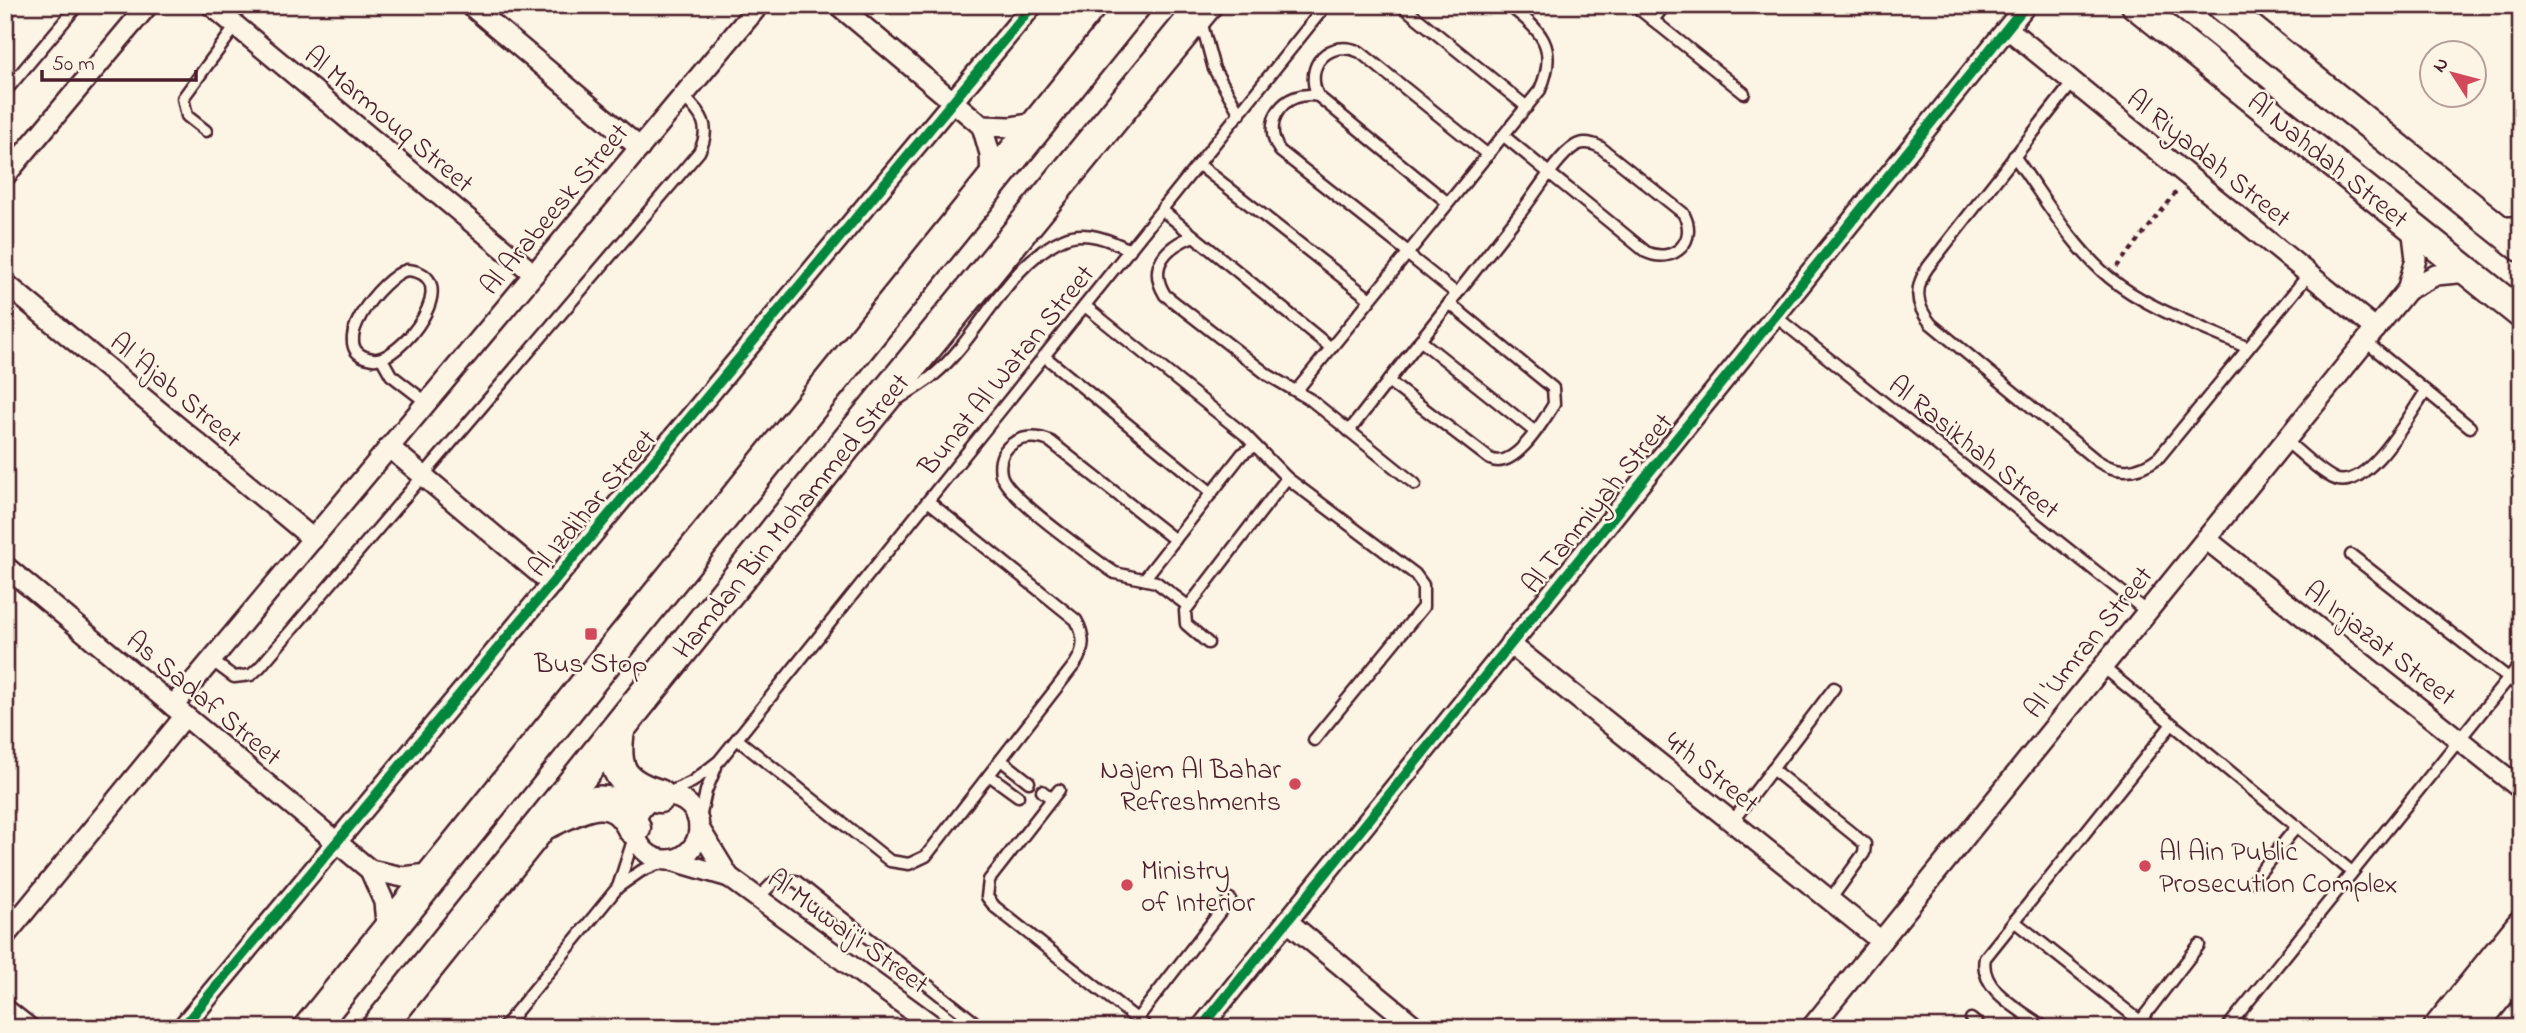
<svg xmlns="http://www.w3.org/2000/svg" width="2526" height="1033" font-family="'Indie Flower',sans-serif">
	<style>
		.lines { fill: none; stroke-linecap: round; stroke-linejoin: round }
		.lane-casing { stroke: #4a1f2b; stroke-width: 15 }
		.street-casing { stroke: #4a1f2b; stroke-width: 24 }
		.secondary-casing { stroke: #4a1f2b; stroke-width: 33 }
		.primary-casing { stroke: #4a1f2b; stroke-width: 37 }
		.path { stroke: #4a1f2b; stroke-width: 3.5; stroke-dasharray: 5 5; stroke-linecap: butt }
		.lane { stroke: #fcf5e5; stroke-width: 10 }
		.street { stroke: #fcf5e5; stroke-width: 19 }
		.secondary { stroke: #fcf5e5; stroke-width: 28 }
		.primary { stroke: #fcf5e5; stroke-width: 32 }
		.cycleway-casing { stroke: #fcf5e5; stroke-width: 15 }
		.cycleway { stroke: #00873e; stroke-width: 10 }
		.poi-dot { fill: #d1495b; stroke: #fcf5e5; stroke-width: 2.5 }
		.labels { text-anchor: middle; stroke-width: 5; stroke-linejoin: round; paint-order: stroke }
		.street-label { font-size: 28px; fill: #4a1f2b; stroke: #fcf5e5 }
		.poi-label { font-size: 28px; fill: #4a1f2b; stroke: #fcf5e5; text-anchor: start }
	</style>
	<rect width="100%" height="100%" fill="#fcf5e5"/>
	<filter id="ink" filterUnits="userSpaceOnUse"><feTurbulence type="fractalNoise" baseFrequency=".0143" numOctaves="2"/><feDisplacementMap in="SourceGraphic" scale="14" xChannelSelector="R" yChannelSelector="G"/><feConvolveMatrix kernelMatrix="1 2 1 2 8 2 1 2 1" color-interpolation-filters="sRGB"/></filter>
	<g filter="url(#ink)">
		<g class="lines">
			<g class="lane-casing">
				<g id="lane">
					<path d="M1401 5 1527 107"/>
					<path d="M1634 5 1744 93"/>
					<path d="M1653 20 1665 5"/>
					<path d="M1201 21 1214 69 1240 114"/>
					<path d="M2073 82 1928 267C1914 287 1915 305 1931 324L2096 460C2118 475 2138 473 2159 457L2309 274"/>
					<path d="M5 92 78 5"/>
					<path d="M1318 96C1284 89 1260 122 1280 151L1408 252"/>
					<path d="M206 131 187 116 183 98 236 26"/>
					<path d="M2014 156C2044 197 2071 246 2110 278 2149 310 2203 327 2248 348"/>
					<path d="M1198 164 1370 299"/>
					<path d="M1448 203 1318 96C1303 65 1330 38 1360 52L1488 155"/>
					<path d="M1162 210 1330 347"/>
					<path d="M2500 223 2521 222"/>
					<path d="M1193 236C1166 247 1147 266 1165 295L1268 375 1311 400 1415 484"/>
					<path d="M1407 254 1457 294"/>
					<path d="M407 270C468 275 400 363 373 359 321 352 383 276 407 270Z"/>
					<path d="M1085 306 1244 434 1287 478 1415 574 1423 585V607L1314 740"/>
					<path d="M1775 316 2147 612"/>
					<path d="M1420 340 1534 431"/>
					<path d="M2366 342 2470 427"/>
					<path d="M1044 356 1212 493"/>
					<path d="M382 359 391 375 426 402"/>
					<path d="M1388 381 1490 459C1514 471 1542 423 1554 404L1553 388 1449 303"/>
					<path d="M1297 390 1540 90C1559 47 1541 30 1508 5"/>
					<path d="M900 398C911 390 925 383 935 374 980 336 1008 263 1063 239 1085 229 1110 240 1130 250"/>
					<path d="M1349 431C1406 358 1464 285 1521 212 1535 195 1557 157 1575 146 1583 141 1592 143 1600 147L1683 213C1699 240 1674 265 1646 252 1599 213 1551 175 1504 136"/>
					<path d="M2286 441C2301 453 2316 469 2333 478 2365 496 2411 413 2426 391"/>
					<path d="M1175 540 1051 442C1028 430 995 443 1001 474 1005 496 1085 551 1106 567L1115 573 1156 582 1188 606"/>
					<path d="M2351 555 2521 688"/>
					<path d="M1145 578 1242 454 1255 446"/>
					<path d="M1208 643 1186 624 1185 611 1287 478"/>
					<path d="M211 660 234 677 251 675 260 667 699 152C712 127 702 114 683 96"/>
					<path d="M2103 667 2352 872"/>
					<path d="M737 739 890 861 909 864 926 856 1075 664C1085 649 1085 636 1076 620L928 501"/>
					<path d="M1001 760 1029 782"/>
					<path d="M1772 769 1865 844 1864 853 1830 900"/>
					<path d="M989 775 1018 796"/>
					<path d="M1059 790 989 880 987 897 995 907 1148 1028"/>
					<path d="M1042 791 1052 799"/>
					<path d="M663 795 692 782 719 761 1326 5"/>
					<path d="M1732 822 1834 688"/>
					<path d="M699 823 706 791 716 767"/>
					<path d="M2253 881 2297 826"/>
					<path d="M618 887 635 834"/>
					<path d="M758 898 775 881H796L982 1028"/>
					<path d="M2014 921 2140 1021"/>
					<path d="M1137 1019 1230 899"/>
					<path d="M1971 1019 1982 1028"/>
					<path d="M503 1028 618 887 641 871 667 860"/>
					<path d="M2045 1028C2023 1011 1978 990 1985 958L2172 724"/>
					<path d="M2135 1028 2199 945"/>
					<path d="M2227 1028 2521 663"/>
				</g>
			</g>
			<g class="street-casing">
				<g id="street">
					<path d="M211 5 534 274"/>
					<path d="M470 5 640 148"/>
					<path d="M838 5 982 126 990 154 991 181"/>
					<path d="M2008 29 2376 329"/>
					<path d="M982 126 1011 127 1040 122"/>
					<path d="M5 176 148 5"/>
					<path d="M5 283 313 539"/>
					<path d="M2407 290 2436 275 2468 272"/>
					<path d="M389 447 552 584"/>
					<path d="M2206 539 2521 789"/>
					<path d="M5 566 370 870 384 902 387 933"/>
					<path d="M1510 644 1881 941"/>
					<path d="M173 706 759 5"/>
					<circle cx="667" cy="828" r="32"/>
					<path d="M699 828 729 877"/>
					<path d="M671 860 729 877 936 1028"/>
					<path d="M370 870 403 877 436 873"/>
					<path d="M1287 921 1417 1028"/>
					<path d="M5 936 185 716"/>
					<path d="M5 1009 29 1028"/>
					<path d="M182 1028 1033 5"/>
					<path d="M1201 1028 2026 5"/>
					<path d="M1811 1028 2407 290 2416 259 2412 226"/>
				</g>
			</g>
			<g class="secondary-casing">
				<g id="secondary">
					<path d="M2136 5 2521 314"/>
					<path d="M2221 5 2521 247"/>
					<path d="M2438 1028 2521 925"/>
					<path d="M2472 1028 2521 967"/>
				</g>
			</g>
			<g class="primary-casing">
				<g id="primary">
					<path d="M618 730C612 770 620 784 659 796"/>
					<path d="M549 821C581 806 613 785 634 828"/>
					<path d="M310 1028 1134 5"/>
					<path d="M378 1028 864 422 1205 5"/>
				</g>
			</g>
			<path class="path" d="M2117 267 2177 191"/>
			<use href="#lane" class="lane"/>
			<use href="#street" class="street"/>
			<use href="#secondary" class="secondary"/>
			<use href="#primary" class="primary"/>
			<g class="cycleway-casing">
				<g id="cycleway">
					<path d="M182 1028 1033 5"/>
					<path d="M1201 1028 2026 5"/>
				</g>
			</g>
			<use href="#cycleway" class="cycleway"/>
		</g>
	</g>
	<g class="poi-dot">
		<rect x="584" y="627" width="14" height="14" rx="3.5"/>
		<circle cx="1295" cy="784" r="7"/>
		<circle cx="2145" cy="866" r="7"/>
		<circle cx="1127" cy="885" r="7"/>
	</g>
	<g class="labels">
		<g class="street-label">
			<text transform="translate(390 118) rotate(40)" y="10">Al Marmouq Street</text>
			<text transform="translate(2210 157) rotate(39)" y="10">Al Riyadah Street</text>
			<text transform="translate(2329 159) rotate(39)" y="10">Al Nahdah Street</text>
			<text transform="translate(553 208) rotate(-50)" y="10">Al Arabeesk Street</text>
			<text transform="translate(1005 369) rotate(-51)" y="10">Bunat Al Watan Street</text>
			<text transform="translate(177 389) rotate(40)" y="10">Al 'Ajab Street</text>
			<text transform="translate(1975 446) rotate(39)" y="10">Al Rasikhah Street</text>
			<text transform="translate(591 502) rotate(-50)" y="10">Al Izdihar Street</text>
			<text transform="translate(1596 502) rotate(-51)" y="10">Al Tanmiyah Street</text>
			<text transform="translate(790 515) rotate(-51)" y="10">Hamdan Bin Mohammed Street</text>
			<text transform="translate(2087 641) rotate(-51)" y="10">Al 'Umran Street</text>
			<text transform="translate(2381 642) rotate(38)" y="10">Al Injazat Street</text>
			<text transform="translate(205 697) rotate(40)" y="10">As Sadaf Street</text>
			<text transform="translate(1713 771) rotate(39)" y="10">4th Street</text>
			<text transform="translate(849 930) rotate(36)" y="10">Al Muwaij'i Street</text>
		</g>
		<g class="poi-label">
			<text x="591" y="672" text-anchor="middle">Bus Stop</text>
			<text x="1281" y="778" text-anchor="end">Najem Al Bahar<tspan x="1281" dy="32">Refreshments</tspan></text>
			<text x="2159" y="860">Al Ain Public<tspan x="2159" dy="32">Prosecution Complex</tspan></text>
			<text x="1141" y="879">Ministry<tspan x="1141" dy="32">of Interior</tspan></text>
		</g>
	</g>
	<rect width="2526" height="1033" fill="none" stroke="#fcf5e5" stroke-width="28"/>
	<rect x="14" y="14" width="2498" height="1005" fill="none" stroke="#4a1f2b" stroke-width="2.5" filter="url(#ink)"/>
	<g transform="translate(2453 74) rotate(306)"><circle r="33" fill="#fcf5e5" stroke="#b59f9b" stroke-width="2"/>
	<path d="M0-5L12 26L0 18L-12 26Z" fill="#d1495b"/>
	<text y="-10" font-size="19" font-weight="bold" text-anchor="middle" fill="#4a1f2b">N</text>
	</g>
	<path d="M42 70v10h154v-10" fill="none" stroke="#4a1f2b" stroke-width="3.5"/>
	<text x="52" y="70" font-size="21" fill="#4a1f2b" stroke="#fcf5e5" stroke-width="5" paint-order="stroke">50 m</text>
</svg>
